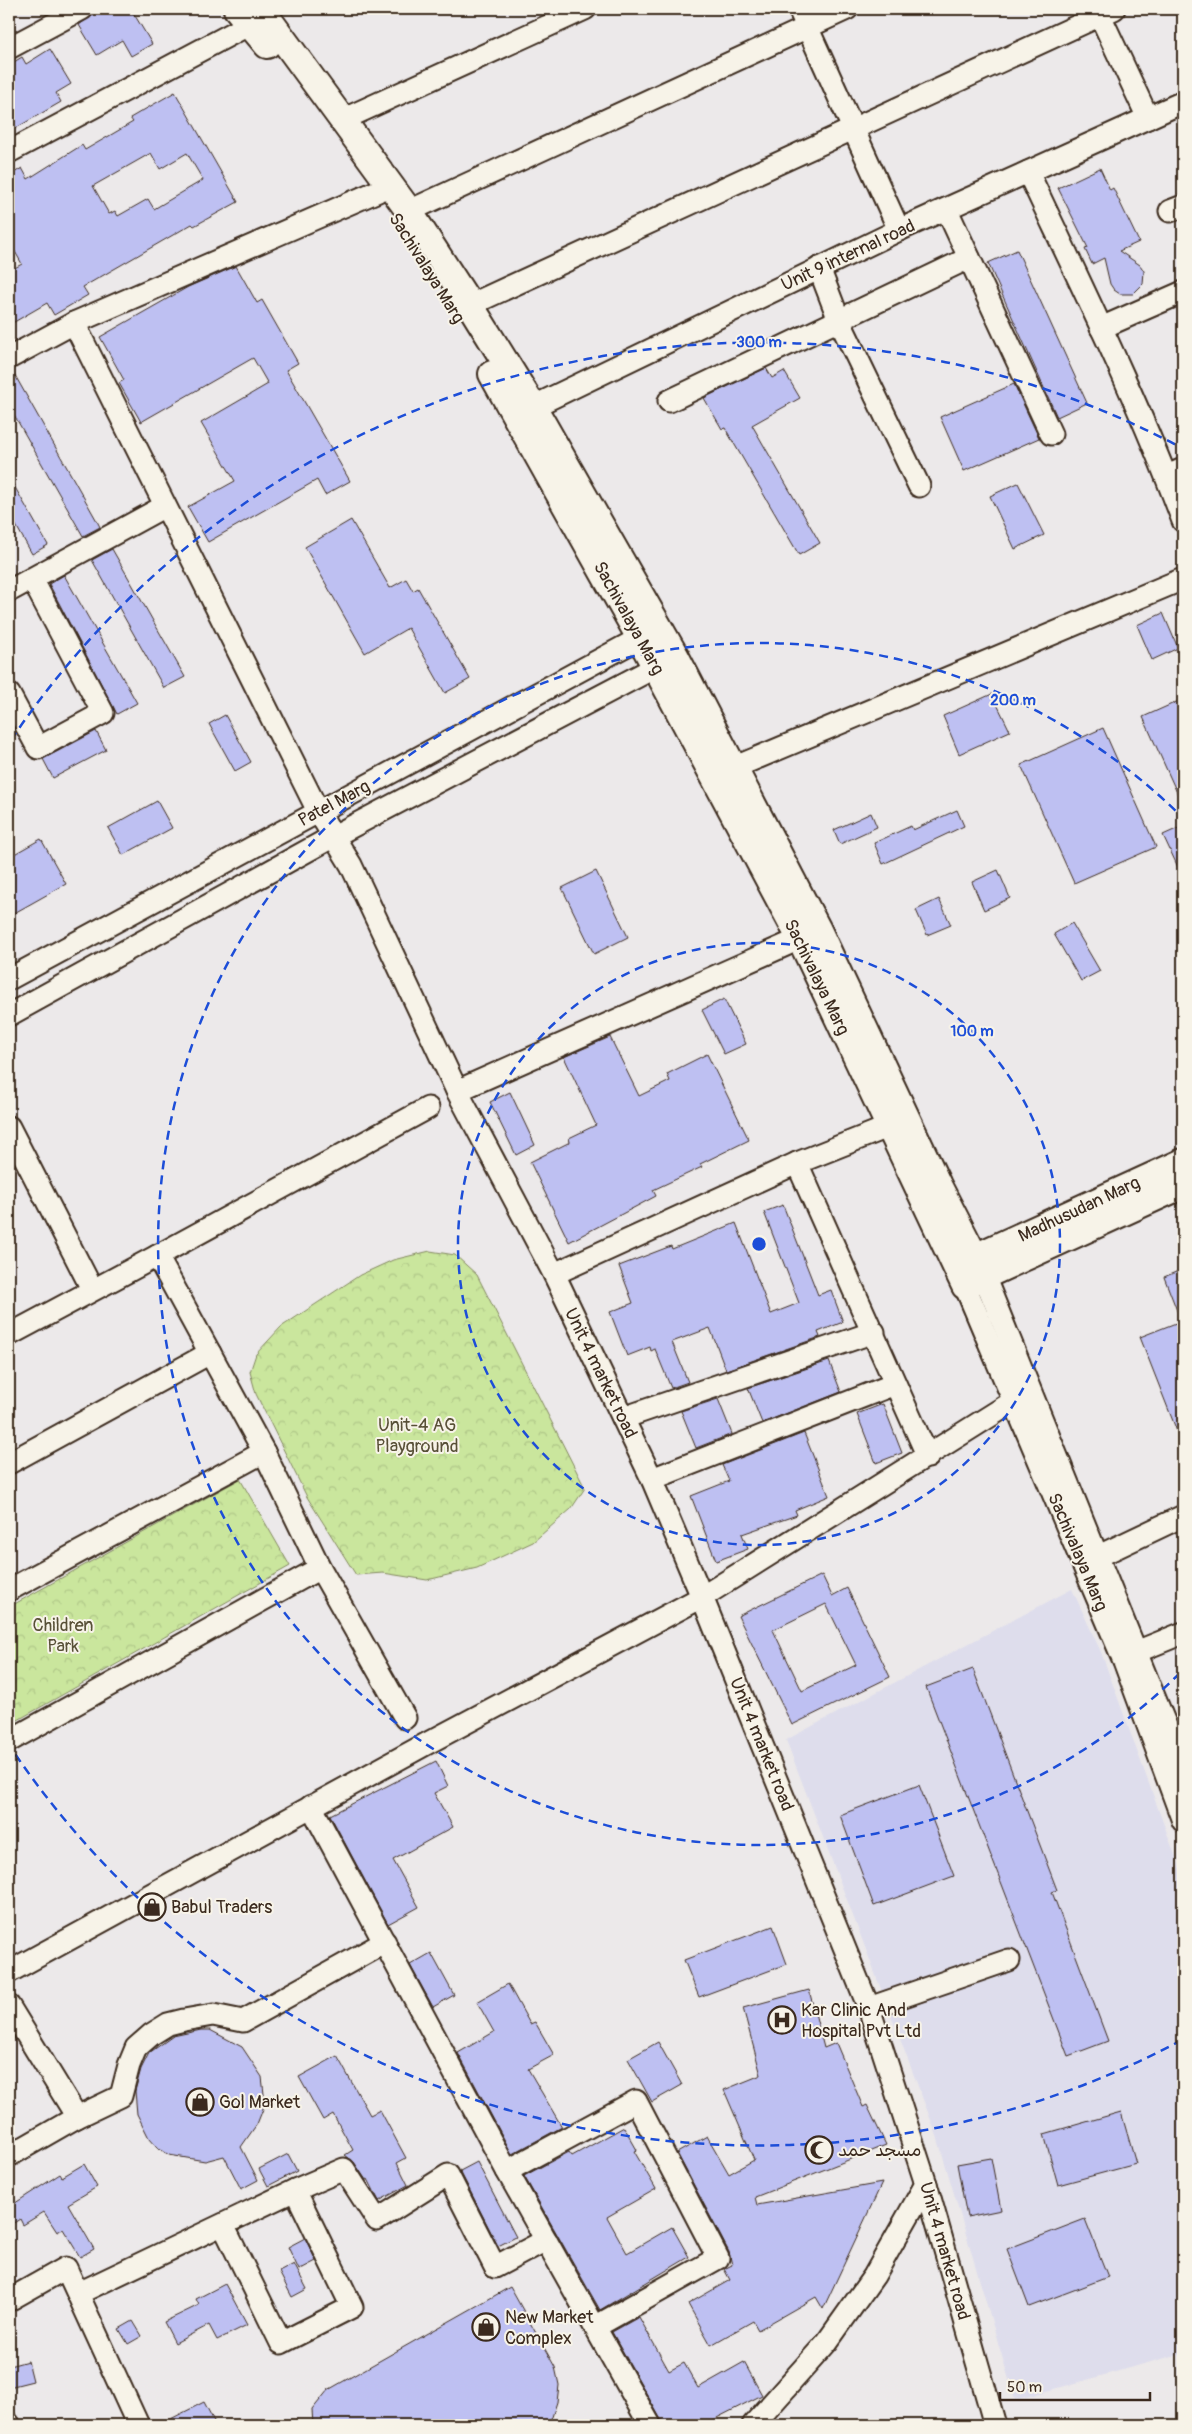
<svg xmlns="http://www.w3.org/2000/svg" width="1192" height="2434" font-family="Pangolin,'Playpen Sans Arabic',sans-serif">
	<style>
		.built { fill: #deddec }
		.park { fill: url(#park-crowns); stroke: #82885e }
		.building { fill: #bec0f2; stroke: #3b2a1e; fill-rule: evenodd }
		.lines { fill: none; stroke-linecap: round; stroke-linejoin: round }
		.minor-casing { stroke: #3b2a1e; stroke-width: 25 }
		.major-casing { stroke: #3b2a1e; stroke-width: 30 }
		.minor { stroke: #f7f3e8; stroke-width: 21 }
		.major { stroke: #f7f3e8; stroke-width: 26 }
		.ring { fill: none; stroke: #1d4ed8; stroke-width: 2.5; stroke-dasharray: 9 6 }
		.labels { text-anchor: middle; stroke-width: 4; stroke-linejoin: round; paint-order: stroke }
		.street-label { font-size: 18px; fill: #3b2a1e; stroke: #f7f3e8 }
		.park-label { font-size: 18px; fill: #585037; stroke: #f7f3e8 }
		.poi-label { font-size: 18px; fill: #3b2a1e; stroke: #f7f3e8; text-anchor: start }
		.centre { fill: #1d4ed8; stroke: #f7f3e8; stroke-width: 2.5 }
		.ring-label { font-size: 15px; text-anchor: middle; font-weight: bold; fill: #1d4ed8; stroke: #f7f3e8; stroke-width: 4; stroke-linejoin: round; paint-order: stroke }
	</style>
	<defs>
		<pattern id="park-crowns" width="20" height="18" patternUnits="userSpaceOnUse" patternTransform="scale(1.25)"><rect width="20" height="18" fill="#cae69d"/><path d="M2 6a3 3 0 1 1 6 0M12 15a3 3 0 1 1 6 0" fill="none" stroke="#aec587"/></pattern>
	</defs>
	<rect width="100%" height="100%" fill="#ece9ea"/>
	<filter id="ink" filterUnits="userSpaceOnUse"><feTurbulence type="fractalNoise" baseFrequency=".02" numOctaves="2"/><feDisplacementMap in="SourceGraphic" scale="10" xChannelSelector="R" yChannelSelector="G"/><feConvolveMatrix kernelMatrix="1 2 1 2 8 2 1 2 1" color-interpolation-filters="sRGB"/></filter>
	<g filter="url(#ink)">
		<path class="built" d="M1072 1589 1101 1652 1183 1877V2353L1015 2400 937 2136 786 1740Z"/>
		<g class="park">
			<path d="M430 1251 455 1255 477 1275 585 1488 571 1509 533 1542 477 1568 427 1580 383 1573 356 1575 307 1497 256 1394 250 1372 256 1354 281 1327 360 1275 393 1260Z"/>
			<path d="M240 1479 290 1566 9 1725V1607Z"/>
		</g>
		<g class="building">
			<path d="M101 9H131L152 44 131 56 122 40 97 55 79 25Z"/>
			<path d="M50 49 71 84 56 93 61 102 16 128 9 115V65L22 57 26 64Z"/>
			<path d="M175 92 238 202 194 226 192 224 83 287 88 295 54 315 47 303 9 325V271L22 264 9 241V176L22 168 28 179 82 145 85 150 133 122 130 118ZM151 153 160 169 187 153 203 180 154 209 148 199 118 216 115 211 109 214 93 186Z"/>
			<path d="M1100 168 1110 190 1113 188 1139 242 1119 251 1140 265 1144 271 1143 284 1133 294H1120L1114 290 1110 284 1104 258 1092 264 1085 249 1088 248 1058 188Z"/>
			<path d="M1017 250 1087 403 1057 417 988 263Z"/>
			<path d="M236 266 257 303 262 300 298 363 286 370 350 481 325 495 317 480 208 542 188 507 235 481 201 423 268 384 253 358 141 422 119 383 124 380 100 337 188 287Z"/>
			<path d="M766 368 772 378 784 371 800 398 752 425 820 543 799 555 725 428 722 429 704 398Z"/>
			<path d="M9 370H12L97 521 100 527 83 536 9 406Z"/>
			<path d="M1014 384 1039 438 964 471 940 417Z"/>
			<path d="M9 477 48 545 32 554 9 513Z"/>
			<path d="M1018 483 1044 535 1015 549 990 496Z"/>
			<path d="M351 520 390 588 406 579 413 591 418 588 470 679 445 693 408 628 365 653 305 547Z"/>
			<path d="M112 549 185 677 164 688 92 560Z"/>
			<path d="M64 575 137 703 117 714 49 584Z"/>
			<path d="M1163 613 1178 648 1152 660 1137 625Z"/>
			<path d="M992 694 1010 731 959 754 943 716Z"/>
			<path d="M1183 699V806L1143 717Z"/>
			<path d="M225 715 251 762 235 771 209 724Z"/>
			<path d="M1103 728 1156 847 1074 883 1021 765Z"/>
			<path d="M96 731 106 750 53 778 43 759Z"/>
			<path d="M157 801 172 828 123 855 108 828Z"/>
			<path d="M957 810 964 826 883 864 874 843 911 826 913 830Z"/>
			<path d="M871 813 877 827 840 844 834 830Z"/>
			<path d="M1183 826V878L1163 835Z"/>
			<path d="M41 839 66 884 9 916V857Z"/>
			<path d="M998 870 1010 898 984 910 972 882Z"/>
			<path d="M596 871 628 937 594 954 562 888Z"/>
			<path d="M939 899 951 925 927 935 916 910Z"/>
			<path d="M1072 923 1100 971 1081 981 1054 934Z"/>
			<path d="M724 999 746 1044 724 1054 702 1010Z"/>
			<path d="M610 1037 639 1096 670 1081 667 1074 707 1054 749 1140 700 1164 702 1167 653 1190 656 1196 569 1242 530 1162 570 1142 569 1138 596 1125 564 1057Z"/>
			<path d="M510 1092 535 1145 516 1155 490 1102Z"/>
			<path d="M783 1205 818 1295 831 1290 843 1322 818 1332 820 1337 726 1370 710 1328 672 1342 688 1382 671 1388 655 1349 651 1351 650 1347 627 1356 610 1312 633 1303 619 1266 671 1246 672 1249 736 1223 771 1314 799 1303 764 1212Z"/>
			<path d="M1183 1269V1444H1182L1140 1337 1181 1321 1164 1277Z"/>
			<path d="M829 1361 841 1392 762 1423 748 1388Z"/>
			<path d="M718 1399 732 1434 696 1448 681 1411Z"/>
			<path d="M883 1404 902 1453 876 1463 857 1414Z"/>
			<path d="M804 1433 829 1496 795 1510 797 1515 742 1534 748 1549 716 1561 691 1496 729 1481 722 1465Z"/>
			<path d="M822 1575 832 1596 847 1588 890 1677 792 1725 738 1616ZM826 1604 856 1665 802 1691 773 1630Z"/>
			<path d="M973 1669 1057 1890 1052 1892 1108 2041 1068 2056 926 1687Z"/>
			<path d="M436 1761 448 1786 434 1793 453 1827 393 1860 419 1907 388 1924 330 1815Z"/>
			<path d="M919 1785 954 1876 874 1906 840 1815Z"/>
			<path d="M773 1926 787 1964 699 1997 684 1960Z"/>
			<path d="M431 1953 454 1995 433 2007 410 1965Z"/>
			<path d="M508 1984 530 2024 535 2022 554 2055 528 2069 562 2127 512 2154 458 2053 494 2032 477 2002Z"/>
			<path d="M809 1990 824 2048 836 2043 863 2107 867 2105 886 2145 755 2197 757 2205 882 2183 823 2309 816 2297 758 2330 753 2321 711 2345 688 2304 730 2280 724 2269 732 2265 729 2252 677 2153 707 2136 729 2174 754 2160 724 2090 761 2075 743 2008Z"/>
			<path d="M201 2030H210L242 2047 262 2077 264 2094 263 2109 257 2124 241 2147 258 2180 241 2189 224 2156 205 2161 169 2155 157 2147 149 2138 137 2114 135 2091 141 2069 149 2053 173 2036Z"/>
			<path d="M658 2042 682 2085 652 2102 628 2059Z"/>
			<path d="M337 2056 370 2115 380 2110 406 2158 397 2163 408 2185 379 2201 368 2179 366 2180 354 2162 345 2155 353 2150 333 2114 323 2120 299 2077Z"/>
			<path d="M1121 2112 1136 2164 1058 2185 1044 2134Z"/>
			<path d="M624 2127 637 2150 634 2151 656 2189 607 2217 627 2253 672 2227 689 2257 600 2310 524 2176 569 2152 572 2156Z"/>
			<path d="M288 2154 297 2171 268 2186 259 2169Z"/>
			<path d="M991 2158 1001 2210 967 2217 957 2164Z"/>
			<path d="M477 2162 516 2237 498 2246 460 2171Z"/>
			<path d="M84 2164 97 2187 68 2204 94 2249 80 2257 63 2229 57 2232 44 2212 23 2225 20 2219 9 2226V2207L60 2174 62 2177Z"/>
			<path d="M1085 2219 1108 2277 1029 2307 1007 2249Z"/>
			<path d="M305 2238 316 2261 299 2270 288 2247Z"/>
			<path d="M294 2264 307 2289 292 2297 279 2272Z"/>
			<path d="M225 2284 247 2325 217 2340 209 2325 175 2343 164 2322 199 2305 196 2299Z"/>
			<path d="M510 2287 555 2367 559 2385 557 2402 552 2417 544 2425H313L312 2410 328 2390Z"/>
			<path d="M639 2317 669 2371 684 2363 698 2388 744 2362 762 2395 703 2425H664L612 2332Z"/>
			<path d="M133 2321 142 2336 128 2344 119 2329Z"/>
			<path d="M28 2361 33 2381 9 2387V2366Z"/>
			<path d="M204 2402 216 2425H159Z"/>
		</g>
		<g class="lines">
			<g class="minor-casing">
				<g id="minor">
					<path d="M799 9 899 230"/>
					<path d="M1097 9 1148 118"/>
					<path d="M9 48 82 9"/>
					<path d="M344 119 585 9"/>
					<path d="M9 152 250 24 260 14"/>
					<path d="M1028 172C1082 287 1139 402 1183 521"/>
					<path d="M947 210 1051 434"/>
					<path d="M409 211 847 9"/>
					<path d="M1170 211 1183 206"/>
					<path d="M819 268 839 320 919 486"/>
					<path d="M470 305 1114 9"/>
					<path d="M74 323 318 811 351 865 457 1091 554 1274 652 1479 702 1597 869 2008 926 2184 995 2425"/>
					<path d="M1101 328 1183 292"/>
					<path d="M9 358 74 323 378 191"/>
					<path d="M669 401 969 258"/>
					<path d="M518 414 899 230 1183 102"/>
					<path d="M1167 476 1183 469"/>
					<path d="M9 591 165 506"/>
					<path d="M9 694 38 748 103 713 32 579"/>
					<path d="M733 768 1183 579"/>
					<path d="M9 979 653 631"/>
					<path d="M9 1015 334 836 669 660"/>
					<path d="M457 1091 813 933"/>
					<path d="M9 1127 92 1289"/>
					<path d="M797 1163 928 1457"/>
					<path d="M157 1256 264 1452 320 1568 405 1718"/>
					<path d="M554 1274 797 1163 888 1127 903 1118"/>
					<path d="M984 1276 1183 1768"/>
					<path d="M965 1286 1124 1661 1183 1821"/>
					<path d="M9 1335 157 1256 428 1108"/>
					<path d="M623 1418 874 1332"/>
					<path d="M9 1463 210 1353"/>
					<path d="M652 1479 895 1384"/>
					<path d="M1086 1562 1183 1516"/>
					<path d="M9 1590 264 1452"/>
					<path d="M1136 1652 1183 1633"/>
					<path d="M9 1741 320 1568"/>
					<path d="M311 1806 507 2171 650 2425"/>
					<path d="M9 1972 426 1744 702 1597 1014 1401"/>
					<path d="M9 2006 77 2117"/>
					<path d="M869 2008 1009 1960"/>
					<path d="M9 2156 77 2117 121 2096 129 2065 136 2048 152 2034 168 2024 184 2020 213 2015 243 2021 385 1942"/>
					<path d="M507 2171 636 2101 718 2258 595 2327"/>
					<path d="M223 2225 281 2343 352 2307 295 2190"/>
					<path d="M79 2293 295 2190 344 2169 377 2220 448 2175 495 2267 546 2240"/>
					<path d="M9 2300 66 2268 138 2425"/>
					<path d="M9 2424V2425"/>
					<path d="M753 2425 827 2342 874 2276 926 2184"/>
				</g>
			</g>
			<g class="major-casing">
				<g id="major">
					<path d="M237 9 267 45"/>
					<path d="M261 9 409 211 470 305 532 405 676 657 818 930 938 1185 975 1257 1183 1162"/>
					<path d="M492 374 640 638 801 940 965 1286 984 1276 975 1257 956 1266"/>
					<path d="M984 1276 1183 1185"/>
				</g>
			</g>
			<use href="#minor" class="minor"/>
			<use href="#major" class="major"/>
		</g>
	</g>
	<g class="ring">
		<circle cx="759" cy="1244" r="301"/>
		<path d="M1180 1673A601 601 0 1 1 1180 815"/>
		<path d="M1182 2040A902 902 0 0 1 11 1748M11 740A902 902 0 0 1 1182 448"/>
	</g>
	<defs>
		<g id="shop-ring" transform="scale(1.4375)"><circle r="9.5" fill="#f7f3e8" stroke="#3b2a1e" stroke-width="1.5"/><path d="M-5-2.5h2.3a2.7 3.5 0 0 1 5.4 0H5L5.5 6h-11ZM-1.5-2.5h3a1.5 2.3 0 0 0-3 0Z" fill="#3b2a1e"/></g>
		<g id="hospital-ring" transform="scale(1.4375)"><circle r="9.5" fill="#f7f3e8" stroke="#3b2a1e" stroke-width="1.5"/><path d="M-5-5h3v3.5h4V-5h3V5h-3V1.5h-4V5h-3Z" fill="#3b2a1e"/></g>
		<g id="mosque-ring" transform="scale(1.4375)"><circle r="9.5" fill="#f7f3e8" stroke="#3b2a1e" stroke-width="1.5"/><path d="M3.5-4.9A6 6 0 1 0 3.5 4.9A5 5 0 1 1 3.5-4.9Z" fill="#3b2a1e"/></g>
	</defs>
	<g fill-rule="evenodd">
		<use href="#shop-ring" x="152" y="1907"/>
		<use href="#hospital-ring" x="782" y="2020"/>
		<use href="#shop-ring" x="200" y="2102"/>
		<use href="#mosque-ring" x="819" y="2150"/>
		<use href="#shop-ring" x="486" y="2327"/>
	</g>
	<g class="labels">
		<g class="street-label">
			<text transform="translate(848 255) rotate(-25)" y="6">Unit 9 internal road</text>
			<text transform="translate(427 268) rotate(58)" y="6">Sachivalaya Marg</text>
			<text transform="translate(629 618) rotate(61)" y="6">Sachivalaya Marg</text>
			<text transform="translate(334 803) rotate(-28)" y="6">Patel Marg</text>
			<text transform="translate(817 977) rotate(64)" y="6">Sachivalaya Marg</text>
			<text transform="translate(1079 1209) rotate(-25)" y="6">Madhusudan Marg</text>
			<text transform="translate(601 1373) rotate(64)" y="6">Unit 4 market road</text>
			<text transform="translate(1078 1552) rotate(67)" y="6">Sachivalaya Marg</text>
			<text transform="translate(762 1744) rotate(68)" y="6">Unit 4 market road</text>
			<text transform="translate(945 2251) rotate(74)" y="6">Unit 4 market road</text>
		</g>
		<g class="park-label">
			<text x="417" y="1431">Unit-4 AG<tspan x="417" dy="21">Playground</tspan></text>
			<text x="63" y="1631">Children<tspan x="63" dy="21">Park</tspan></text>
		</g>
		<g class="poi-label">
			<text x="171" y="1913">Babul Traders</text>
			<text x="801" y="2016">Kar Clinic And<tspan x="801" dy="21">Hospital Pvt Ltd</tspan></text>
			<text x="219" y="2108">Gol Market</text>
			<text x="838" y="2156">مسجد حمد</text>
			<text x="505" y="2323">New Market<tspan x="505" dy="21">Complex</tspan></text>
		</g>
	</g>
	<circle cx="759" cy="1244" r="8" class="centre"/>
	<g class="ring-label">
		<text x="759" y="347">300 m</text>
		<text x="1013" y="705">200 m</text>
		<text x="972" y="1036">100 m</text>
	</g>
	<rect width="1192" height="2434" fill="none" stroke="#f7f3e8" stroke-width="30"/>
	<rect x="15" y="15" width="1162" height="2404" fill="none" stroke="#3b2a1e" stroke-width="2" filter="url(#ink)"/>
	<path d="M1000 2392v8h150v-8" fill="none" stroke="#3b2a1e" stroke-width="2.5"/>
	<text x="1007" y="2392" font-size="15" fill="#3b2a1e" stroke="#f7f3e8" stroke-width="4" paint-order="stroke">50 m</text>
</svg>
